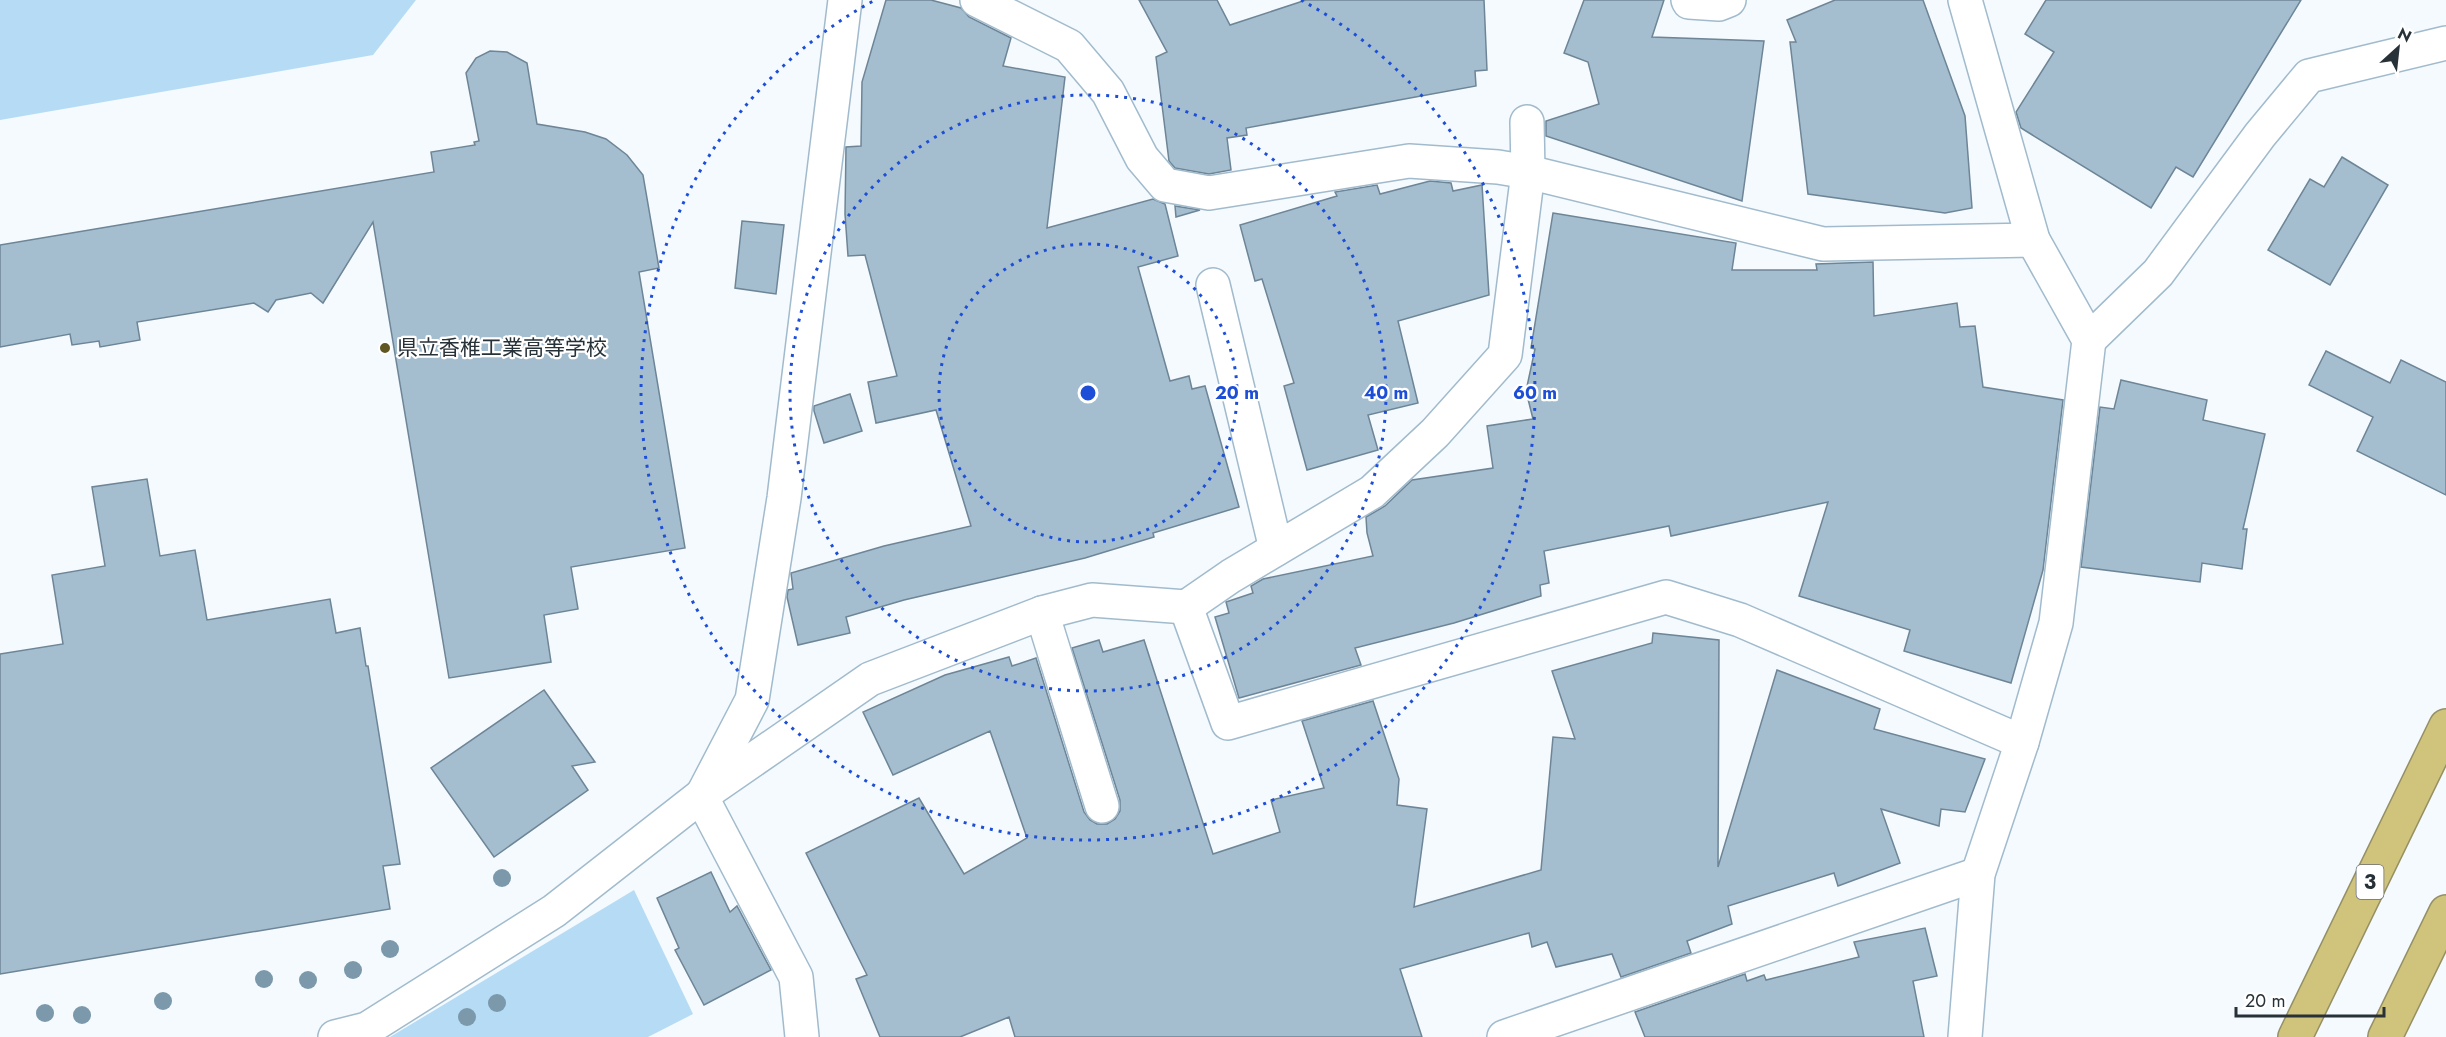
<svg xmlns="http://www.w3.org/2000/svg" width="2446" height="1037" font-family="Jost,'Noto Sans JP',sans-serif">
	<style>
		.green { fill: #b5dbf5 }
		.building { fill: #a4bed0; stroke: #6d8596; stroke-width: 1.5 }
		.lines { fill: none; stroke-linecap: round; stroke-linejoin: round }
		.minor-casing { stroke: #a1bbcd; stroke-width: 36 }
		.highway-casing { stroke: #959064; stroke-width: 36 }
		.minor { stroke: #fff; stroke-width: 33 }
		.highway { stroke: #d0c37c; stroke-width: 33 }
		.tree { fill: #7b99aa }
		.ring { fill: none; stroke: #1d4ed8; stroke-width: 3; stroke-dasharray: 3 6 }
		.poi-dot { fill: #605622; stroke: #fff; stroke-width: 2 }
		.labels { text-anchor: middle; stroke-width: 4.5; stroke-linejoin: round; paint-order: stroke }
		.shield { fill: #fff; stroke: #686f74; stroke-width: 1.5 }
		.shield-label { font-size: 20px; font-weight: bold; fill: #273138 }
		.poi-label { font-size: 21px; fill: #273138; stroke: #fff; text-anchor: start }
		.centre { fill: #1d4ed8; stroke: #fff; stroke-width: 3 }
		.ring-label { font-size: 18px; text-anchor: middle; font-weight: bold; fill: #1d4ed8; stroke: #fff; stroke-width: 4.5; stroke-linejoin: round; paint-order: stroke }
	</style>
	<rect width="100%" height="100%" fill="#f4fafe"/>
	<g class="green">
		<path d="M0 0H416L373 55 0 120Z"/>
		<path d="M634 890 693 1014 648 1037H390Z"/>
	</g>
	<g class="building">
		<path d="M886 0H931L961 8 969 17 1011 38 1003 66 1065 77 1047 228 1153 199 1165 204 1178 256 1138 267 1170 381 1189 376 1192 389 1205 386 1239 507 1153 533 1154 537 1085 558 904 600 846 617 850 633 798 645 787 597 788 590 793 589 791 573 884 546 971 526 936 410 876 423 868 382 897 376 865 255 848 256 845 214 846 147 861 146 862 82Z"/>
		<path d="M1139 0H1217L1230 25 1306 0H1484L1487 70 1475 71 1476 86 1246 128 1247 135 1227 138 1231 170 1209 174 1175 168 1169 161 1156 57 1167 52Z"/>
		<path d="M1584 0H1664L1652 37 1764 41 1742 201 1546 136V121L1599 104 1588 62 1564 53Z"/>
		<path d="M1835 0H1923L1965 116 1972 208 1945 213 1808 194 1790 42H1796L1787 20Z"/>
		<path d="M2046 0H2301L2193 177 2176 167 2151 208 2021 128 2016 112 2054 52 2025 34Z"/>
		<path d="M490 51 507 52 527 63 537 124 585 132 606 139 627 155 643 175 659 268 639 272 685 548 571 567 578 609 544 615 551 662 449 678 373 222 323 303 311 293 276 300 268 312 254 303 137 322 140 340 100 347 99 341 72 345 70 334 0 347V245L434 172 431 152 475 145 474 142 479 141 466 73 476 58Z"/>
		<path d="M2342 157 2388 185 2330 285 2268 250 2310 179 2324 187Z"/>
		<path d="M1430 181 1451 183 1453 191 1482 185 1489 295 1398 321 1418 403 1368 415 1378 450 1307 470 1284 386 1294 383 1262 279 1255 281 1240 225 1337 196 1335 192 1377 185 1380 194Z"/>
		<path d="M1175 206 1200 210 1176 217Z"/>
		<path d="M1553 213 1736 243 1732 270H1817L1816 264 1873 262 1874 316 1957 303 1960 327 1975 326 1983 387 2063 400 2043 570 2011 683 1904 651 1910 630 1799 596 1828 502 1671 536 1669 526 1544 551 1549 583 1540 585 1541 596 1454 623 1355 648 1361 665 1239 698 1215 617 1229 613 1226 602 1253 593 1251 586 1263 579 1373 556 1367 533 1366 517 1385 506 1412 480 1493 468 1487 426 1533 419 1526 391 1535 349 1531 348Z"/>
		<path d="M742 221 784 225 776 294 735 288Z"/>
		<path d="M2326 351 2390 383 2401 360 2446 382V495L2357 451 2373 417 2309 385Z"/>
		<path d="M2121 380 2207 400 2203 420 2265 434 2243 529H2247L2242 569 2202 563 2200 582 2081 567 2100 407 2114 409Z"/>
		<path d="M850 394 862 431 824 443 814 411V406Z"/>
		<path d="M147 479 160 556 195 550 207 620 330 599 336 633 360 628 366 666H368L400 864 383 866 390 909 0 974V654L63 644 52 575 105 566 92 487Z"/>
		<path d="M1653 633 1719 640 1718 867 1777 670 1880 709 1874 729 1985 759 1965 812 1941 809 1939 826 1881 809 1900 863 1838 886 1834 873 1728 906 1732 924 1687 941 1691 953 1621 977 1612 954 1556 967 1547 942 1532 947 1529 933 1400 969 1422 1037H1015L1009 1017 960 1037H880L856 979 867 975 806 853 919 798 964 874 1027 838 990 731 893 775 863 712 945 675 1009 657 1012 666 1036 658 1084 812 1090 820 1097 824H1107L1115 819 1120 811V800L1072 648 1099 640 1103 652 1144 640 1213 854 1280 832 1271 800 1324 788 1302 721 1373 701 1399 779 1397 805 1427 809 1414 907 1541 870 1553 737 1575 739 1552 671 1652 643Z"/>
		<path d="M544 690 595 762 572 766 588 790 494 857 431 768Z"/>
		<path d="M711 872 730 912 737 906 771 970 704 1005 675 950 679 948 657 898Z"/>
		<path d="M1925 928 1937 976 1913 981 1924 1037H1645L1635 1012 1745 974 1747 981 1764 975 1766 980 1859 957 1854 942Z"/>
	</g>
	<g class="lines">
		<g class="minor-casing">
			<g id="minor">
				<path d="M977 0 1069 46 1108 92 1142 158 1165 185 1209 193 1409 161 1498 167 1528 172 1527 122"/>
				<path d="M1688 0 1689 2 1719 4 1729 0"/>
				<path d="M1965 0 2033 240 2089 340 2056 623 2022 742 1978 874 1965 1037"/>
				<path d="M1213 285 1276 549"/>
				<path d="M2089 340 2158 273 2260 135 2309 76 2446 43"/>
				<path d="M1186 607 1228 723 1666 597 1740 620 2022 742"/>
				<path d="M1042 613 1102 806"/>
				<path d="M704 792 752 700 784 498 845 0"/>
				<path d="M701 796 796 977 802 1037"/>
				<path d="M335 1037 367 1029 554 911 701 796 870 679 1042 613 1092 600 1186 607 1231 576 1372 492 1435 433 1505 355 1528 172 1823 244 2033 240"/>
				<path d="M1504 1037 1978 874"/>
			</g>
		</g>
		<g class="highway-casing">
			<g id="highway">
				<path d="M2295 1037 2446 726"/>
				<path d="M2385 1037 2446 912"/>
			</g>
		</g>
		<use href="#minor" class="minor"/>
		<use href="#highway" class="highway"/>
	</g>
	<g class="tree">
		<circle cx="502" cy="878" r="9"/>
		<circle cx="390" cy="949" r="9"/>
		<circle cx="353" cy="970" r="9"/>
		<circle cx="264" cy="979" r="9"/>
		<circle cx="308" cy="980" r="9"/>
		<circle cx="163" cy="1001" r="9"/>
		<circle cx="497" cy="1003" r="9"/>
		<circle cx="45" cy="1013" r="9"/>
		<circle cx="82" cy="1015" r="9"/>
		<circle cx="467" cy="1017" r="9"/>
	</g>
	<g class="ring">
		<circle cx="1088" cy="393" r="149"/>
		<circle cx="1088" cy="393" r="298"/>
		<path d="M1301 0A447 447 0 1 1 875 0"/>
	</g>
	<circle class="poi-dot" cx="385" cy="348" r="6"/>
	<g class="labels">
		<rect class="shield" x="2356.5" y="865" width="27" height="34" rx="4.5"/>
		<g class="shield-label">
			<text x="2370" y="889">3</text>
		</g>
		<g class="poi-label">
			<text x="397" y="355">県立香椎工業高等学校</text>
		</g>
	</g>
	<circle cx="1088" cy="393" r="9" class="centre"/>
	<g class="ring-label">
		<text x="1237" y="399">20 m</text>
		<text x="1386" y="399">40 m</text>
		<text x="1535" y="399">60 m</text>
	</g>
	<g transform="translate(2398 48) rotate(27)" stroke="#ffffff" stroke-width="4.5" paint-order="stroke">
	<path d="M0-4.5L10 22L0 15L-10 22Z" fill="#273138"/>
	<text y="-9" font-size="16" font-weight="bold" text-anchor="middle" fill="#273138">N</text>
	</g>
	<path d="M2236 1007v9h148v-9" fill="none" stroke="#273138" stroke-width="3"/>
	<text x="2245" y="1007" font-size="18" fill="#273138" stroke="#ffffff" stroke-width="4.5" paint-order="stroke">20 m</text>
</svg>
